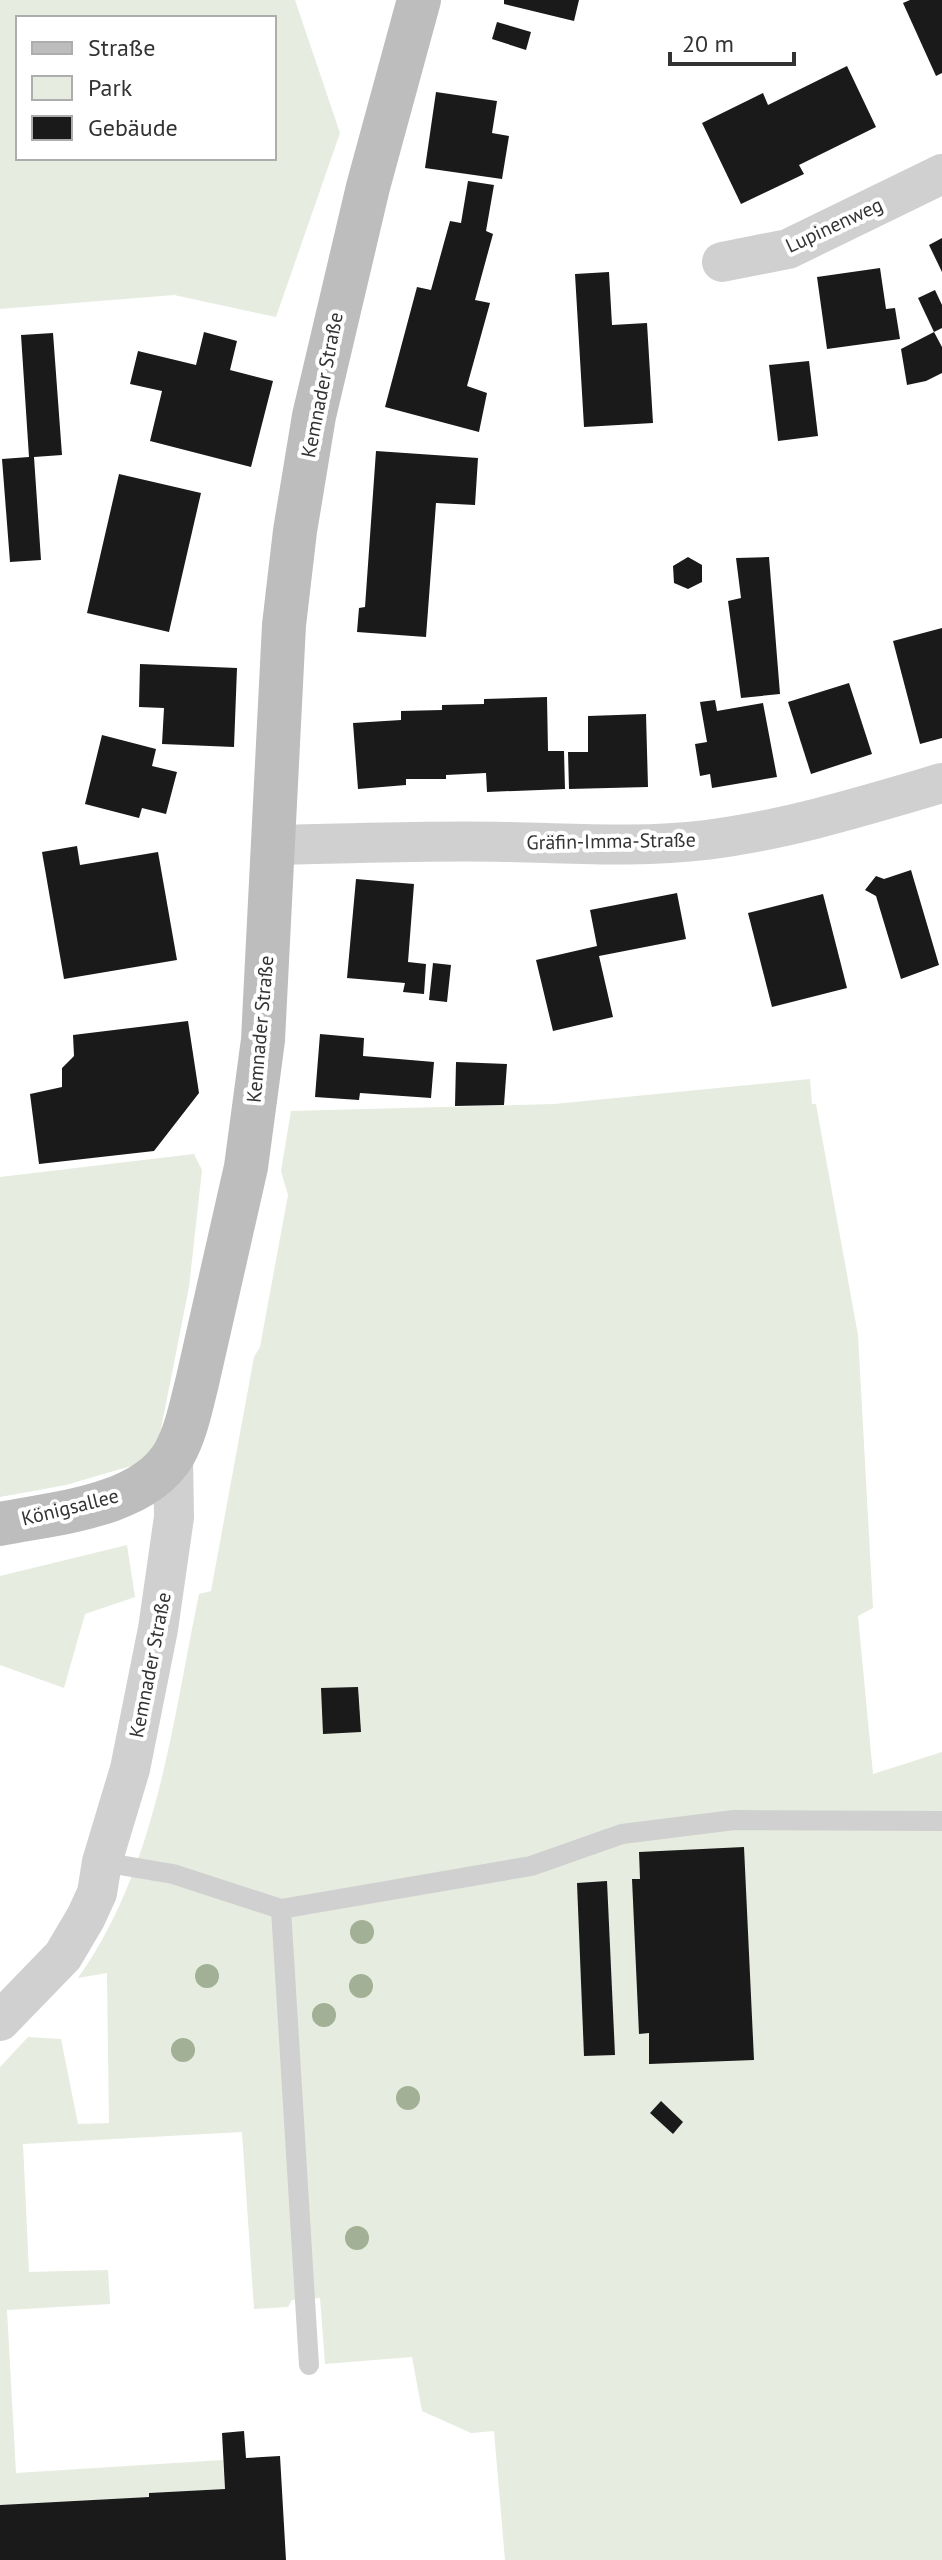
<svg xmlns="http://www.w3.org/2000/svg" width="942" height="2560" font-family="'PT Sans',sans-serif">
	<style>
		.green { fill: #e6ecdf; fill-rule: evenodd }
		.building { fill: #1a1a1a }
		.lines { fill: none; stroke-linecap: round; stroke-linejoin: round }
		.lane { stroke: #d0d0d0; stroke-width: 20 }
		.street { stroke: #d0d0d0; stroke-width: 40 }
		.secondary { stroke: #bdbdbd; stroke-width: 44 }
		.tree { fill: #a2b095 }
		.labels { text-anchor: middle; stroke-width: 8; stroke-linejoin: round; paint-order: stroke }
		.street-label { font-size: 20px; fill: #333; stroke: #fff }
	</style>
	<rect width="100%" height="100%" fill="#fff"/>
	<g class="green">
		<path d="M0 0H295L340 133 276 317 174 295 0 309ZM18 18H274V158H18Z"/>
		<path d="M810 1079 812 1104H816L858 1335 873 1608 858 1616 873 1774 942 1752V2560H505L494 2431 471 2433 422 2411 412 2357 325 2364 320 2298 292 2300 288 2307 254 2309 242 2132 23 2144 29 2272 108 2270 110 2304 7 2310 16 2473 223 2460 225 2489 149 2493V2497L0 2505V2067L28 2037 61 2039 78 2124 109 2123 107 1973 78 1978C157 1867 172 1724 199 1594L211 1591 254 1357 260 1347 288 1195 281 1171 291 1111 554 1104Z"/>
		<path d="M194 1154 202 1170 189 1287 155 1459 66 1485 0 1497V1177Z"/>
		<path d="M127 1545 135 1597 85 1614 64 1688 0 1665V1576Z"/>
	</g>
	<g class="building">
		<path d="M504 0H579L574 21 504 4Z"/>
		<path d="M910 0H942V73L936 76 903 3Z"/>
		<path d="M497 22 531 32 526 50 492 39Z"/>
		<path d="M847 66 876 127 799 165 804 174 741 204 702 123 763 93 768 105Z"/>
		<path d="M436 92 497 101 492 133 509 136 502 179 425 168Z"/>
		<path d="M468 181 494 185 486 231 493 234 475 300 490 303 467 386 487 393 479 432 385 407 417 287 431 290 450 221 461 223Z"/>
		<path d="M942 238V272L929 245Z"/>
		<path d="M880 268 886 309 895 308 900 339 827 349 817 277Z"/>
		<path d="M609 272 612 325 647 323 653 423 584 427 575 274Z"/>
		<path d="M935 290 942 305V328L934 332 918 298Z"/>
		<path d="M204 332 237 341 230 370 273 381 251 467 150 441 162 391 130 384 138 351 196 365Z"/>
		<path d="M934 332 942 347V373L926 381 907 385 901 349Z"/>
		<path d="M53 333 62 455 34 457 41 560 10 562 2 459 29 457 21 335Z"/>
		<path d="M809 361 818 436 778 441 769 365Z"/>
		<path d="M376 451 478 458 475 505 436 503 426 637 357 632 359 608 365 607Z"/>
		<path d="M119 474 201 493 169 632 87 613Z"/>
		<path d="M688 557 702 565V582L688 589 674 583 673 566Z"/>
		<path d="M769 557 780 694 741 698 728 601 741 598 736 558Z"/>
		<path d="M942 628V738L920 744 893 641Z"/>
		<path d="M140 664 237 668 234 747 162 744 164 708 139 707Z"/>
		<path d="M849 683 872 754 811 774 788 702Z"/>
		<path d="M547 697 548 751H564L565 789 487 792 486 773 446 775V779H406V785L358 789 353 723 401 720V711L442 710V705L484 704V699Z"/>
		<path d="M715 700 717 711 763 703 777 777 712 788 710 774 700 776 695 744 707 742 700 702Z"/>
		<path d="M646 714 648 787 569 789 568 752H588V716Z"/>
		<path d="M102 735 156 749 152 766 177 772 166 814 142 808 139 818 85 804Z"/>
		<path d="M77 846 80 865 158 852 177 960 64 979 42 852Z"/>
		<path d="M911 870 939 965 901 979 876 896 865 890 876 876 884 879Z"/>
		<path d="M356 879 414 884 408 962 426 964 424 994 403 992 405 983 347 978Z"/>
		<path d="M677 893 686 939 599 956 613 1017 553 1031 536 960 597 946 590 910Z"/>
		<path d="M823 894 847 988 772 1007 748 913Z"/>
		<path d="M433 963 451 965 447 1002 429 1000Z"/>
		<path d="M188 1021 199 1093 154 1151 39 1164 30 1094 62 1087V1068L74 1056 73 1035Z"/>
		<path d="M320 1034 364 1038 363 1056 434 1062 431 1098 360 1093 359 1100 315 1097Z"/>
		<path d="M456 1062 507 1064 504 1105 455 1106Z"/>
		<path d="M358 1687 361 1732 323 1734 321 1688Z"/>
		<path d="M744 1847 754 2060 649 2064V2033L639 2034 632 1879H640L639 1852Z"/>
		<path d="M607 1881 615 2055 584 2056 577 1883Z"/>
		<path d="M661 2101 683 2122 673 2134 650 2113Z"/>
		<path d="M244 2431 246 2458 280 2456 286 2560H0V2505L149 2497V2493L225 2489 222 2433Z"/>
	</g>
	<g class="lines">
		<g class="lane">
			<path d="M102 1862 173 1874 281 1909 531 1866 622 1834 734 1820 942 1821"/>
			<path d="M281 1909 309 2365"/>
		</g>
		<g class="street">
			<path d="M722 262 788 249 942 174"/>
			<path d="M274 845C351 844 428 840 505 842 572 843 639 848 706 840 786 830 864 806 942 783"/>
			<path d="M0 2021 63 1956 86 1917 97 1893 102 1862 130 1769 158 1629 174 1517 173 1455"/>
		</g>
		<path class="secondary" d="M0 1524C54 1513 143 1507 174 1454 186 1433 191 1406 197 1383L246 1167 263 1040 284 625 295 531 314 416 368 187 419 0"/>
	</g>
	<g class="tree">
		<circle cx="362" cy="1932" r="12"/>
		<circle cx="207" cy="1976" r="12"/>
		<circle cx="361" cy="1986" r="12"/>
		<circle cx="324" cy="2015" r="12"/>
		<circle cx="183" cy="2050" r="12"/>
		<circle cx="408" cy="2098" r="12"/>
		<circle cx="357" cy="2238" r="12"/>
	</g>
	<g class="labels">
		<g class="street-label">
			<text transform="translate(834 225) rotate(-25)" y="7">Lupinenweg</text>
			<text transform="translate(322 385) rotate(-79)" y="7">Kemnader Straße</text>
			<text transform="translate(611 841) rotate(-1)" y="7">Gräfin-Imma-Straße</text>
			<text transform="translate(260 1029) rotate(-85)" y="7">Kemnader Straße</text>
			<text transform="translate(70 1507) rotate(-14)" y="7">Königsallee</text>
			<text transform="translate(150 1665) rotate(-79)" y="7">Kemnader Straße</text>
		</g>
	</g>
	<rect x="16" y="16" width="260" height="144" fill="#ffffff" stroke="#adadad" stroke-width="2"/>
	<rect x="32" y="42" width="40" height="12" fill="#bdbdbd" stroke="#adadad" stroke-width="2"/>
	<text x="88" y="56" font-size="24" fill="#333333">Straße</text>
	<rect x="32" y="76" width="40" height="24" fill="#e6ecdf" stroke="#adadad" stroke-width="2"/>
	<text x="88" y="96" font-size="24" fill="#333333">Park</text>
	<rect x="32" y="116" width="40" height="24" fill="#1a1a1a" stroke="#adadad" stroke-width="2"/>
	<text x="88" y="136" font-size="24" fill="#333333">Gebäude</text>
	<path d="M670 52v12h124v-12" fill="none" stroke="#333333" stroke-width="4"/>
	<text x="682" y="52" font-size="24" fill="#333333" stroke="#ffffff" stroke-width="6" paint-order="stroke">20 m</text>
</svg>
